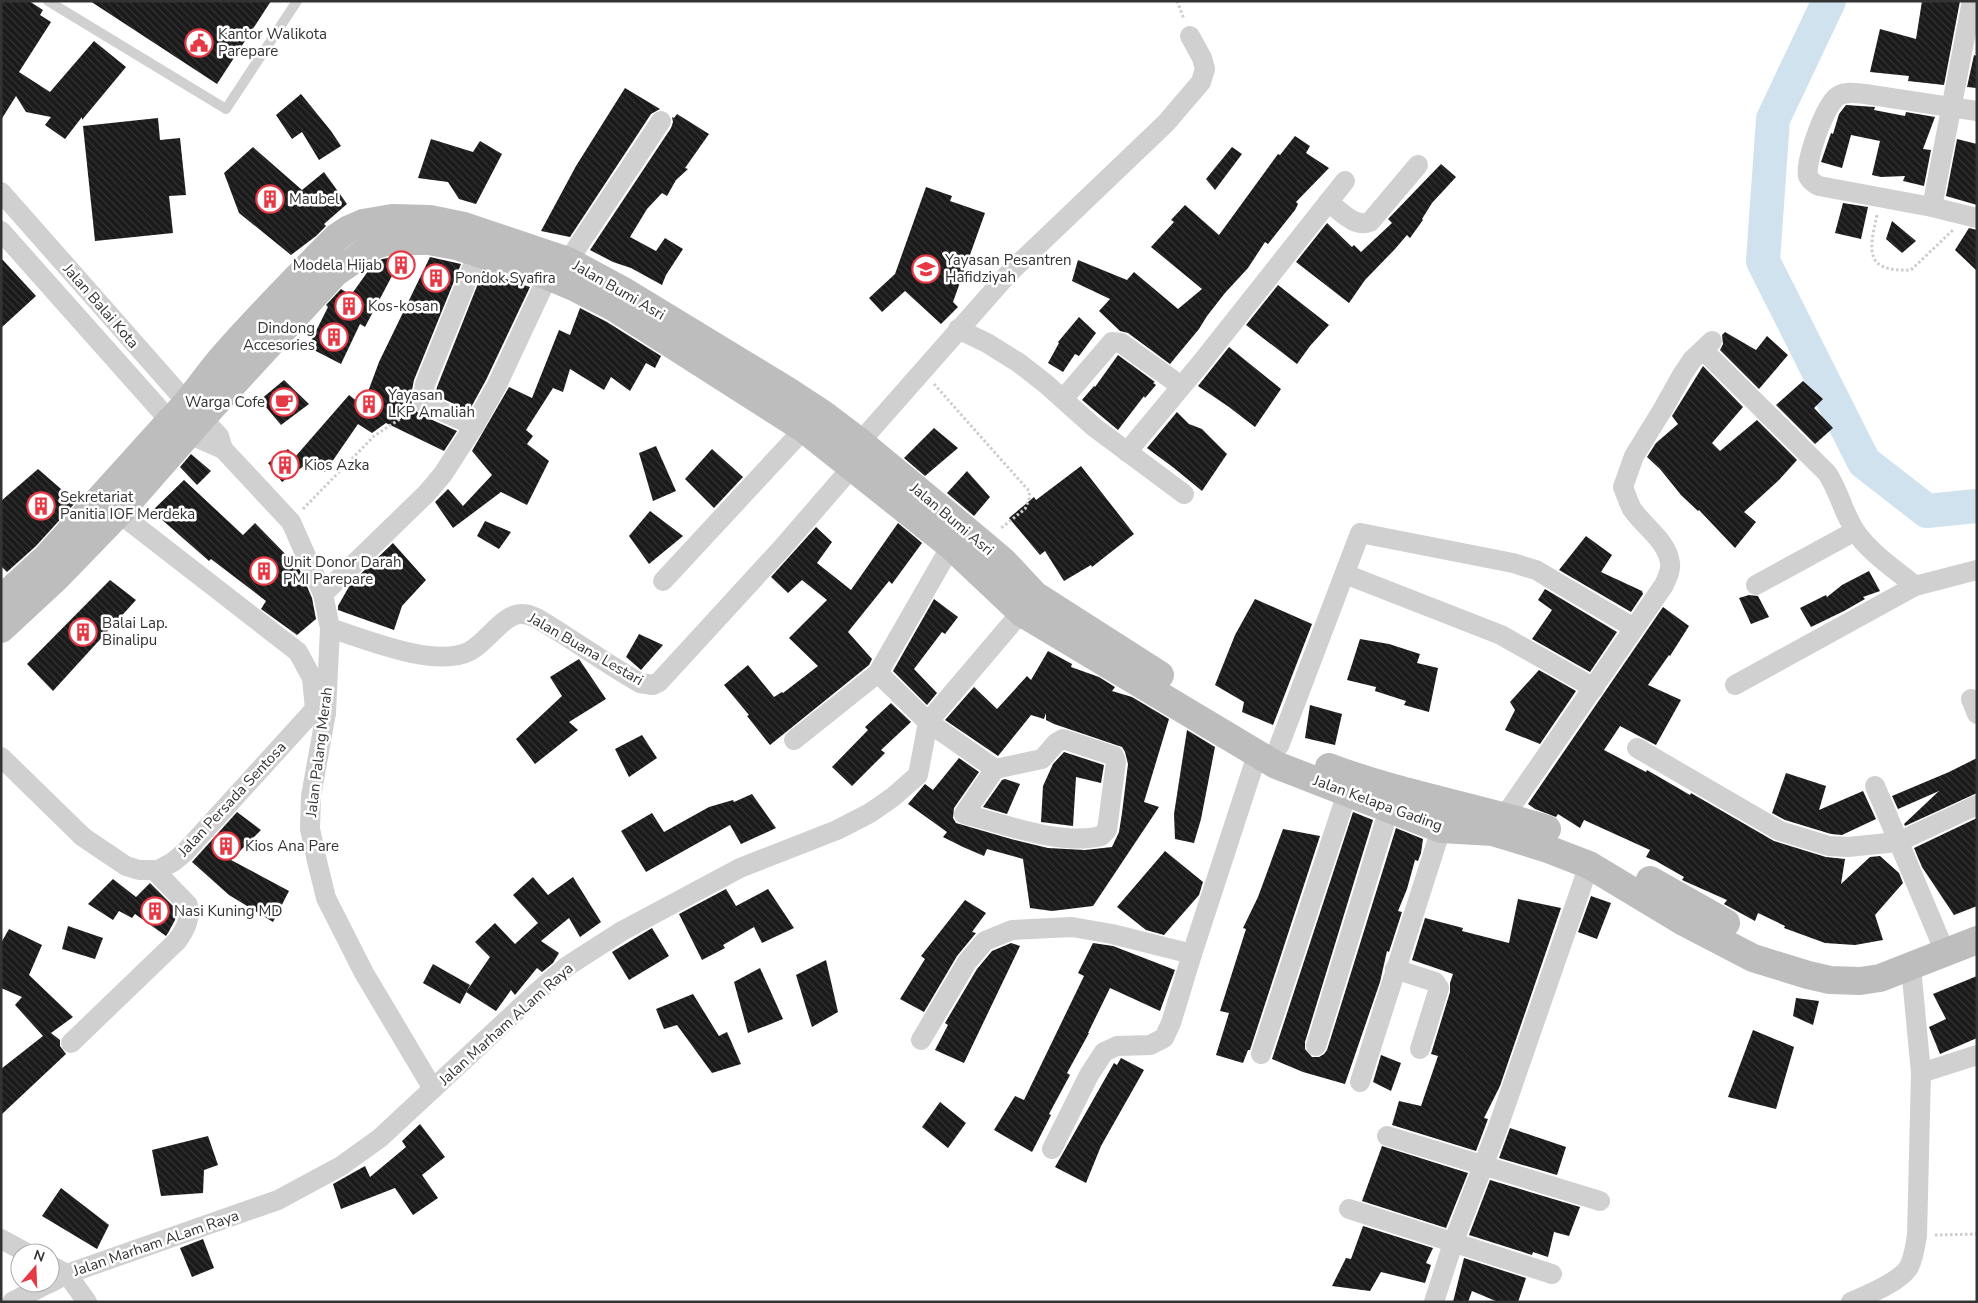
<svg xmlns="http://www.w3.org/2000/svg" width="1978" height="1303" font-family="'Nunito Sans',sans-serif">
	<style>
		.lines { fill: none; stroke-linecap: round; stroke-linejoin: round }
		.river { stroke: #cfe2ee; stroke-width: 34 }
		.building { fill: url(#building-back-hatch) }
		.path { stroke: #cdcdcd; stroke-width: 3; stroke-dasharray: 2.5 2.5; stroke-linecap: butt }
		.lane { stroke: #d0d0d0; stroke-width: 10 }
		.street { stroke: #d0d0d0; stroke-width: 20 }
		.secondary { stroke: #bdbdbd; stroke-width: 28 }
		.labels { text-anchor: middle; stroke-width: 5; stroke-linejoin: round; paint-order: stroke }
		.poi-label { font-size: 15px; fill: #333; stroke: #fff; text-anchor: start }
		.street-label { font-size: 15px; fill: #333; stroke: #fff }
	</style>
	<defs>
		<pattern id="building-back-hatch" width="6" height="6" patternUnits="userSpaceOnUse" patternTransform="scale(1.25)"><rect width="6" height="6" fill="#1a1a1a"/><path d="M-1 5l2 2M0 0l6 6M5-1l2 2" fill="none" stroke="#333"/></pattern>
	</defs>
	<rect width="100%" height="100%" fill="#fff"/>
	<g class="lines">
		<path class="river" d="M1829 1 1773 119 1763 261 1864 462 1927 511 1977 506"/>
	</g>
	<g class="building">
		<path d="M1 1H29L43 10 40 15 51 22 19 72 50 92 94 41 126 67 82 120V117L65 139 45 125 51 117 26 112 16 96 1 120Z"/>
		<path d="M90 1H271L217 84Z"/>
		<path d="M1922 1H1960L1944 85 1908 81 1909 76 1870 72 1880 29 1916 39Z"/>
		<path d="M1974 55 1977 56V88L1967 87Z"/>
		<path d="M625 88 660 109 651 114 570 237 541 231 576 166Z"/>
		<path d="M301 94 331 131 341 146 319 160 302 132 292 139 276 115Z"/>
		<path d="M1846 105 1875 107 1874 110 1905 116 1906 112 1935 117 1923 149 1931 150 1924 186 1903 181 1905 176 1881 177 1872 175 1880 141 1851 135 1842 168 1821 162 1831 133 1833 134 1839 114Z"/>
		<path d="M677 114 709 134 685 168 688 169 676 180 667 196 662 193 647 209 630 237 656 251 665 238 683 249 666 275 662 285 631 268 613 262 590 250 671 128 673 122 672 117 674 118Z"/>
		<path d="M158 118 160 140 180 138 186 195 169 196 173 233 95 241 83 126Z"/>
		<path d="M1295 136 1310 146 1306 153 1329 168 1296 202 1298 204 1295 210 1268 244 1265 242 1248 268 1225 293 1207 316 1199 329 1170 364 1128 333 1120 331 1099 311 1110 299 1072 281 1078 260 1127 280 1134 272 1178 309 1202 289 1151 247 1174 222 1171 220 1185 205 1219 235 1278 154 1280 155Z"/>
		<path d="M431 139 473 152 480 141 502 154 476 204 459 199 448 182 418 178Z"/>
		<path d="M1957 139 1977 144V205L1946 196Z"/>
		<path d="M253 147 302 190 324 172 347 204 324 224 326 226 316 236 291 255 239 213 224 173Z"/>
		<path d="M1232 147 1242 154 1215 190 1206 179Z"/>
		<path d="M1441 164 1456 177 1432 203 1422 219 1423 220 1410 238 1407 235 1395 249 1365 280 1349 303 1296 262 1327 223 1352 247 1354 245 1361 252 1392 223 1388 219Z"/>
		<path d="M926 187 952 196 950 201 985 213 953 302 958 307 941 324 905 291 882 312 869 298 895 274Z"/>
		<path d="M1843 203 1868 207 1861 239 1835 233Z"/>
		<path d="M1892 221 1916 241 1902 253 1886 239Z"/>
		<path d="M1969 228 1977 230V271L1955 250Z"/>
		<path d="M393 257H402L365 327 360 324 341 364 308 347 328 307 326 305 341 289 351 295 371 267 382 259Z"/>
		<path d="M430 257 461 264 414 380 411 395 412 405 419 414 457 431 444 451 386 423 372 433 358 424 325 472 312 460 282 482 268 463 288 449 295 457 349 395 358 402 369 389 379 362Z"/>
		<path d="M1 258 36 296 1 328Z"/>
		<path d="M483 271 530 287 486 380 469 411 435 395 437 387Z"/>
		<path d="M1278 285 1329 325 1310 346 1297 364 1246 325Z"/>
		<path d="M580 308 607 322 661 356 655 368 646 363 630 391 611 377 604 390 570 369 563 392 553 388 526 430 533 436 527 444 549 461 527 505 501 492 453 528 435 502 448 489 463 506 492 475 472 451 509 387 532 398 559 330 570 335Z"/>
		<path d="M1079 317 1096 333 1079 356 1075 354 1063 372 1048 363 1059 343 1058 342Z"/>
		<path d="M1725 332 1756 350 1767 336 1788 355 1759 389 1720 350 1723 344 1722 335Z"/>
		<path d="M1229 347 1281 389 1255 427 1229 407 1198 386Z"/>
		<path d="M1118 355 1155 382 1153 383 1156 385 1145 398 1144 396 1118 430 1082 400 1094 386 1095 387Z"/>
		<path d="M1703 366 1743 407 1712 443 1720 451 1757 420 1797 460 1779 480 1744 512 1756 522 1735 548 1699 510 1698 511 1681 495 1660 469 1647 457 1656 443 1678 424 1672 416Z"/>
		<path d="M284 380 309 404 281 425 260 400Z"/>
		<path d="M1803 381 1823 399 1814 408 1833 428 1815 444 1776 405Z"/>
		<path d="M1177 412 1189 424 1202 429 1227 454 1202 491 1174 468 1147 448Z"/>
		<path d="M934 428 958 448 925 476 904 458Z"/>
		<path d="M656 446 676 491 653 501 639 453Z"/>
		<path d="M712 449 743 477 714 508 685 479Z"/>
		<path d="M191 454 211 471 197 485 180 467Z"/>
		<path d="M1081 466 1134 534 1092 567 1091 565 1064 581 1045 551 1040 555 1009 518 1034 497 1036 500Z"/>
		<path d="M38 469 76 502 36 546 7 572 1 566V501Z"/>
		<path d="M967 471 990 497 974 516 947 493Z"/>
		<path d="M184 480 243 535 255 523 299 568 312 598 316 619 297 635 261 609 266 601 211 559 209 561 152 511Z"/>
		<path d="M650 511 683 536 649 564 629 536Z"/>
		<path d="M485 521 511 532 499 549 477 536Z"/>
		<path d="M898 523 922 543 892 584 889 581 848 632 872 659 869 665 770 745 747 716 749 715 724 685 748 665 774 697 782 692 783 693 818 666 789 638 827 600 802 580 788 593 771 577 816 527 832 542 817 563 851 590Z"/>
		<path d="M1586 536 1612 555 1601 572 1642 591 1643 594 1631 612 1559 570Z"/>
		<path d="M393 543 426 580 402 606 394 630 338 610V606L351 583Z"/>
		<path d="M1869 571 1880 591 1863 597 1865 599 1844 611 1811 627 1800 608 1826 595 1827 597 1842 585Z"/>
		<path d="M110 580 136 600 53 691 27 664Z"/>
		<path d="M1545 589 1617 632 1590 672 1532 639 1552 610 1538 600Z"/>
		<path d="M1749 595 1758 596 1769 617 1751 624 1739 598Z"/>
		<path d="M934 599 958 617 945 634 942 632 914 669 937 693 927 705 893 671Z"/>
		<path d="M1255 599 1312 624 1273 725 1242 712 1244 702 1215 685 1235 635Z"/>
		<path d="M1663 607 1689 626 1670 656 1669 655 1648 685 1681 700 1656 745 1620 726 1604 750 1646 772 1647 770 1690 795 1691 793 1774 841 1826 857 1845 859 1841 884 1870 857 1880 856 1899 873 1903 883 1875 915 1883 940 1855 945 1825 943 1784 928 1785 926 1758 913 1755 921 1724 904 1727 900 1682 880 1684 877 1656 861 1646 857 1650 850 1584 820 1580 828 1558 814 1556 817 1535 809 1528 804Z"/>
		<path d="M639 634 663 645 641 670 626 657Z"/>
		<path d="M1360 639 1389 644 1420 654 1417 663 1438 668 1429 712 1404 705 1406 701 1375 691 1376 687 1347 680Z"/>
		<path d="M1048 651 1072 664 1071 667 1099 677 1115 687 1112 691 1132 697 1169 719 1144 802 1159 807 1093 906 1052 911 1030 908 1023 859 987 849 984 856 963 847 943 837 947 832 908 804 925 784 933 790 959 758 979 772 954 808 953 818 956 823 1011 839 1048 848 1085 850 1112 847 1119 832 1122 813 1128 764 1125 752 1122 747 1054 724 1046 720V713L1044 719 1031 715 998 756 945 720 974 687 997 709 1027 676 1031 680Z"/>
		<path d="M579 659 606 699 569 722 578 730 535 764 516 739 562 696 550 677Z"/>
		<path d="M1539 670 1576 691 1540 744 1505 730 1515 710 1510 702Z"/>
		<path d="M891 703 911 722 881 750 885 753 852 786 832 767 868 730 865 727Z"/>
		<path d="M1310 705 1342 714 1335 745 1305 738Z"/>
		<path d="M1187 730 1215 747 1201 819 1194 843 1175 839 1174 814Z"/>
		<path d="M642 735 657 758 629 777 615 749Z"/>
		<path d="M1064 752 1104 765 1101 783 1076 777 1073 826 1041 822 1043 786 1053 764Z"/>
		<path d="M1977 758V793L1905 826 1904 824 1939 791 1898 809 1892 796 1949 772Z"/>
		<path d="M1786 773 1826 786 1819 810 1863 791 1876 819 1842 835 1831 834 1785 820 1772 813Z"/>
		<path d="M1005 779 1020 784 1007 814 983 807 1002 780Z"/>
		<path d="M752 794 776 828 741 844 730 825 646 872 621 831 652 813 664 832 709 807 733 800 734 802Z"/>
		<path d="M237 812 261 830 231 860 289 891 273 922 229 895 192 862Z"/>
		<path d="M1353 812 1373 820 1305 1042V1049L1312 1057H1319L1324 1054 1327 1050 1396 828 1423 839 1421 853 1418 861 1415 860 1407 889 1398 911 1402 912 1389 952 1387 951 1380 982 1345 1084 1303 1072 1272 1059Z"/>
		<path d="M1977 818V906L1954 915 1922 867 1914 848Z"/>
		<path d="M1283 829 1320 836 1250 1050H1248L1243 1063 1216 1055 1229 1013 1220 1011 1246 929 1243 928 1258 897Z"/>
		<path d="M1165 851 1203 882 1199 895 1164 935 1146 930 1117 907Z"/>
		<path d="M533 877 548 895 573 877 601 922 580 937 569 918 541 941 559 953 553 963 542 972 537 968 515 995 511 990 496 1011 466 992 490 957 475 942 495 923 515 944 538 923 513 895Z"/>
		<path d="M113 879 136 897 150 883 177 910 175 920 168 933 166 936 135 914 132 918 119 911 113 920 88 904Z"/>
		<path d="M726 889 736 906 768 889 794 928 762 943 754 927 723 945 725 948 702 960 679 914Z"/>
		<path d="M1591 896 1611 903 1597 939 1578 932Z"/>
		<path d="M1518 899 1561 908 1500 1086 1484 1118 1488 1119 1476 1151 1392 1125 1399 1101 1421 1106 1438 1056 1431 1054 1450 992V983L1453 974 1412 960 1425 918 1463 928 1462 931 1509 943Z"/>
		<path d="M965 900 986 913 972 932 976 933 957 956 924 1012 900 999 925 959 921 956Z"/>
		<path d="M68 926 103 938 95 959 62 949Z"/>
		<path d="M652 928 669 956 629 980 612 952Z"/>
		<path d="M9 929 42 945 29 975 73 1017 51 1033 60 1040V1046L66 1054 1 1115V1069L43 1036 15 1005 22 997 1 988V943Z"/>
		<path d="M1011 943 1020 946 964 1063 935 1050 948 1025 945 1023 977 969 992 951Z"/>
		<path d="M1093 943 1113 946 1175 970 1160 1011 1110 988 1088 1033H1089L1067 1073 1070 1075 1049 1114 1051 1115 1032 1152 994 1130 1015 1096 1024 1100 1084 976 1078 973Z"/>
		<path d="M826 960 838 1012 812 1027 796 975Z"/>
		<path d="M433 964 470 985 460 1004 423 983Z"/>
		<path d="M760 968 783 1019 748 1033 734 982Z"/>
		<path d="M1977 976V1038L1940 1054 1929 1027 1946 1019 1933 994Z"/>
		<path d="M693 994 719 1036 727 1032 741 1064 712 1073 677 1025 664 1029 656 1009Z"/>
		<path d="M1796 998 1819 1001 1813 1025 1793 1016Z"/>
		<path d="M1753 1030 1794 1047 1776 1109 1728 1097Z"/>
		<path d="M1381 1055 1401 1063 1391 1091 1373 1082Z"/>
		<path d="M1121 1058 1144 1070 1101 1146 1086 1183 1055 1167 1114 1063 1117 1065Z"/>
		<path d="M940 1102 966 1123 948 1148 922 1127Z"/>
		<path d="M420 1124 445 1157 422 1175 438 1198 413 1215 395 1188 341 1209 333 1184 365 1166 370 1177 406 1147 402 1141Z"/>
		<path d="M1510 1128 1566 1147 1557 1175 1499 1158Z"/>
		<path d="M208 1136 218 1165 204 1170 203 1193 161 1196 152 1150Z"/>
		<path d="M1382 1146 1468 1173 1446 1228 1362 1201Z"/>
		<path d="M1490 1180 1580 1207 1569 1236 1554 1232 1548 1257 1533 1252 1532 1255 1469 1235Z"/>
		<path d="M61 1188 109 1225 97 1249 42 1216Z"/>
		<path d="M1363 1226 1433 1248 1426 1263 1431 1265 1425 1283 1381 1272 1370 1291 1332 1286 1346 1258 1351 1259Z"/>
		<path d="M203 1239 214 1268 192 1277 180 1248Z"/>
		<path d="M1464 1258 1526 1278 1518 1302H1498L1472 1291 1468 1302H1453Z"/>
	</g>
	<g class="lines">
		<g class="path">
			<path d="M1177 1 1184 19"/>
			<path d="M1877 215C1869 251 1864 272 1911 270L1953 230"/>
			<path d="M934 384 1029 491 1030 497 1025 509 1000 529"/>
			<path d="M303 509 374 436 409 413"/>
			<path d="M1935 1235 1977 1234"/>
		</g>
		<path class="lane" d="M48 1 226 109 297 1"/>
		<g class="street">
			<path d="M1977 111 1865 94C1856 93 1846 91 1838 96 1825 104 1805 161 1808 176 1810 181 1815 184 1819 186L1932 207 1977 218"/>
			<path d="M1 192 188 404 219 436 223 449 291 522 323 594 330 628 326 713 311 796 310 829 317 861 326 898 364 973 433 1089"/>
			<path d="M1328 202C1341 211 1354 228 1370 222L1418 165"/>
			<path d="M1932 207 1972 1"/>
			<path d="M1 231 170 421 189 434 223 449"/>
			<path d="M568 261 661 121"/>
			<path d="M958 329 987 343 1019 363 1046 384 1094 427 1184 494"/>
			<path d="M1703 350 1827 473C1840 492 1844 517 1858 535 1873 555 1896 570 1915 586"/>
			<path d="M1063 399 1112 342 1121 343 1181 386"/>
			<path d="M474 426 424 403 423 397 425 384 478 253"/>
			<path d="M860 442 1009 273 1166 123 1201 82 1205 69 1202 58 1190 36"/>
			<path d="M1127 452 1201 363 1345 181"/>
			<path d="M119 513 298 652 312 678 315 709"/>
			<path d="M1345 574 1501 635 1594 688"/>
			<path d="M663 581 804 429"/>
			<path d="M1756 585 1855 531"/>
			<path d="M323 594 427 493 443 474 474 426 497 385 548 276"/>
			<path d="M330 628C365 639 436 669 470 651 486 643 504 613 522 614 533 614 543 622 553 628 582 646 610 666 640 683L653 685 659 682 782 548 853 466"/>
			<path d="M878 673 951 546"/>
			<path d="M1735 685 1915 586 1977 570"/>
			<path d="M1971 699 1977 714"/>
			<path d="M794 740 878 673 928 722 995 769 1042 759 1056 743 1063 739 1114 756 1116 762 1107 830 1101 836C1061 846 1004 824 964 814L995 769"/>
			<path d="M1279 746 1360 533 1513 563 1536 570 1634 628"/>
			<path d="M1637 748 1780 831 1829 846 1848 847 1898 842 1977 805"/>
			<path d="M1 757 83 837 126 866 139 870H158L173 862 185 852 315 709 326 713"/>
			<path d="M1875 786 1945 952"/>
			<path d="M1497 827 1664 585C1667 578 1671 571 1670 563 1667 540 1644 527 1632 509 1628 502 1626 494 1623 487L1634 456 1663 409 1682 375 1692 360 1712 341"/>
			<path d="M1395 969 1435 982 1439 988 1420 1049"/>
			<path d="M921 1040 967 962 985 941 1012 930 1072 927 1112 934 1192 954"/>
			<path d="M71 1043 177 941C185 930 191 919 188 905L154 870"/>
			<path d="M1316 1046 1389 809"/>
			<path d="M1261 1054 1347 793"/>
			<path d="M1921 1073 1977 1055"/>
			<path d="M1360 1082 1441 829"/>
			<path d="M1387 1136 1600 1201"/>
			<path d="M1052 1149 1089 1075 1104 1052 1117 1046 1150 1045 1164 1038 1171 1023 1192 954 1257 755"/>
			<path d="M1349 1209 1552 1274"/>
			<path d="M1 1239 27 1253"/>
			<path d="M50 1265 67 1274 87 1302"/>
			<path d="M50 1283 67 1274 278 1200 341 1166 380 1138 537 992 566 967 622 931 740 868 837 830 870 813 893 797 918 775 928 722 1029 603"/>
			<path d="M12 1302 49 1283"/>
			<path d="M1434 1302 1453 1243 1497 1130 1589 865"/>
			<path d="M1851 1302C1867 1295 1900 1282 1909 1267 1914 1257 1915 1246 1917 1236L1921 1073 1911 967"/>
		</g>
		<g class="secondary">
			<path d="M1 599 47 557 170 421C191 401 203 380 221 359 258 317 297 277 337 237L349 229 363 223 392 218 430 219 464 226 568 261 622 290 788 391 823 414 860 442 983 544 1004 562 1035 595 1160 675"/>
			<path d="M1 629 56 578 119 513 202 418 335 273 375 245 391 241H429L456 246 548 276 574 287 613 307 804 429 951 546 1022 613 1276 765 1441 829 1493 832 1545 848 1589 865 1682 921 1753 958 1808 975 1830 980 1860 981 1880 978 1977 940"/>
			<path d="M1329 767C1400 794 1475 806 1547 829"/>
			<path d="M1650 880 1726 923"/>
		</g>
	</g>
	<defs>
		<g id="civic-ring" transform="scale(1.4375)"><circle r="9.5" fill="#fff" stroke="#e63946" stroke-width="1.5"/><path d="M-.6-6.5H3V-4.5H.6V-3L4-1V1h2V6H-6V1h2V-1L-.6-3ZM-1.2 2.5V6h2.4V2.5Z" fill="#e63946"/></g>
		<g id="building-ring" transform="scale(1.4375)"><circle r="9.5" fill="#fff" stroke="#e63946" stroke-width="1.5"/><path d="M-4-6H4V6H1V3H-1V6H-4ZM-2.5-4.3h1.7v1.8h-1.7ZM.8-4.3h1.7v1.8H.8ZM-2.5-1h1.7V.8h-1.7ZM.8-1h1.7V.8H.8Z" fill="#e63946"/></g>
		<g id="school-ring" transform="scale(1.4375)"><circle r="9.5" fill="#fff" stroke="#e63946" stroke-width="1.5"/><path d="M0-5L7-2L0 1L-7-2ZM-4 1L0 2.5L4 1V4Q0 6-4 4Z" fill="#e63946"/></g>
		<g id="cafe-ring" transform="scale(1.4375)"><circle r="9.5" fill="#fff" stroke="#e63946" stroke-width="1.5"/><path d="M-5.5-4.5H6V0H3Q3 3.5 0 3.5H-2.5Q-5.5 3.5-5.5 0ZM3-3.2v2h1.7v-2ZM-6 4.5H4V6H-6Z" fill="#e63946"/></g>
	</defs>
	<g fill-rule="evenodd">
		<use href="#civic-ring" x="199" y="43"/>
		<use href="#building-ring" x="270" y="199"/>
		<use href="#building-ring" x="401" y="265"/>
		<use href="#school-ring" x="926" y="269"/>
		<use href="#building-ring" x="436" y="278"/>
		<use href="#building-ring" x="349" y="306"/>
		<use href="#building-ring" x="334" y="337"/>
		<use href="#cafe-ring" x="284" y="402"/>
		<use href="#building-ring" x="369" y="404"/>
		<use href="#building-ring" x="285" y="465"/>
		<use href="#building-ring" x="41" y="506"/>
		<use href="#building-ring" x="264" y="571"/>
		<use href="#building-ring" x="83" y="632"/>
		<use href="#building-ring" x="226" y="846"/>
		<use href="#building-ring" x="155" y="911"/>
	</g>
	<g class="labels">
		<g class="poi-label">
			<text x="218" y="39">Kantor Walikota<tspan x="218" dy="17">Parepare</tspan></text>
			<text x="289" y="204">Maubel</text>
			<text x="945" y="265">Yayasan Pesantren<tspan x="945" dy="17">Hafidziyah</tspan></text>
			<text x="382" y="270" text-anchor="end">Modela Hijab</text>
			<text x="455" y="283">Pondok Syafira</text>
			<text x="368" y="311">Kos-kosan</text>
			<text x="315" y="333" text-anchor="end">Dindong<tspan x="315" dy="17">Accesories</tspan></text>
			<text x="388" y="400">Yayasan<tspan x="388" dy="17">LKP Amaliah</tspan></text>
			<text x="265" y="407" text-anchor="end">Warga Cofe</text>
			<text x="304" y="470">Kios Azka</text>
			<text x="60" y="502">Sekretariat<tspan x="60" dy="17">Panitia IOF Merdeka</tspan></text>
			<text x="283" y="567">Unit Donor Darah<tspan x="283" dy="17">PMI Parepare</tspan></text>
			<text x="102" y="628">Balai Lap.<tspan x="102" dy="17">Binalipu</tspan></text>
			<text x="245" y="851">Kios Ana Pare</text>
			<text x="174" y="916">Nasi Kuning MD</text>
		</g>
		<g class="street-label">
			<text transform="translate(619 290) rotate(30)" y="5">Jalan Bumi Asri</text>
			<text transform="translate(101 306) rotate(49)" y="5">Jalan Balai Kota</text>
			<text transform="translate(952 519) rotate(40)" y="5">Jalan Bumi Asri</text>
			<text transform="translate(586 649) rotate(30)" y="5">Jalan Buana Lestari</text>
			<text transform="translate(319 752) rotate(-83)" y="5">Jalan Palang Merah</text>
			<text transform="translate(232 799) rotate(-47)" y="5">Jalan Persada Sentosa</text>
			<text transform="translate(1378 803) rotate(20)" y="5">Jalan Kelapa Gading</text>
			<text transform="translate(506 1024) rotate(-42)" y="5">Jalan Marham ALam Raya</text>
			<text transform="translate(156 1243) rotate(-19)" y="5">Jalan Marham ALam Raya</text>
		</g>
	</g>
	<rect width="1978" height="1303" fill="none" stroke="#333333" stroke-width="5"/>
	<g transform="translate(35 1268) rotate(19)"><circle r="24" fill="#ffffff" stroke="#adadad"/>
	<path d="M0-4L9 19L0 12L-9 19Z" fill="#e63946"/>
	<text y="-8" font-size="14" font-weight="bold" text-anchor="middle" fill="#333333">N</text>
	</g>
</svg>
